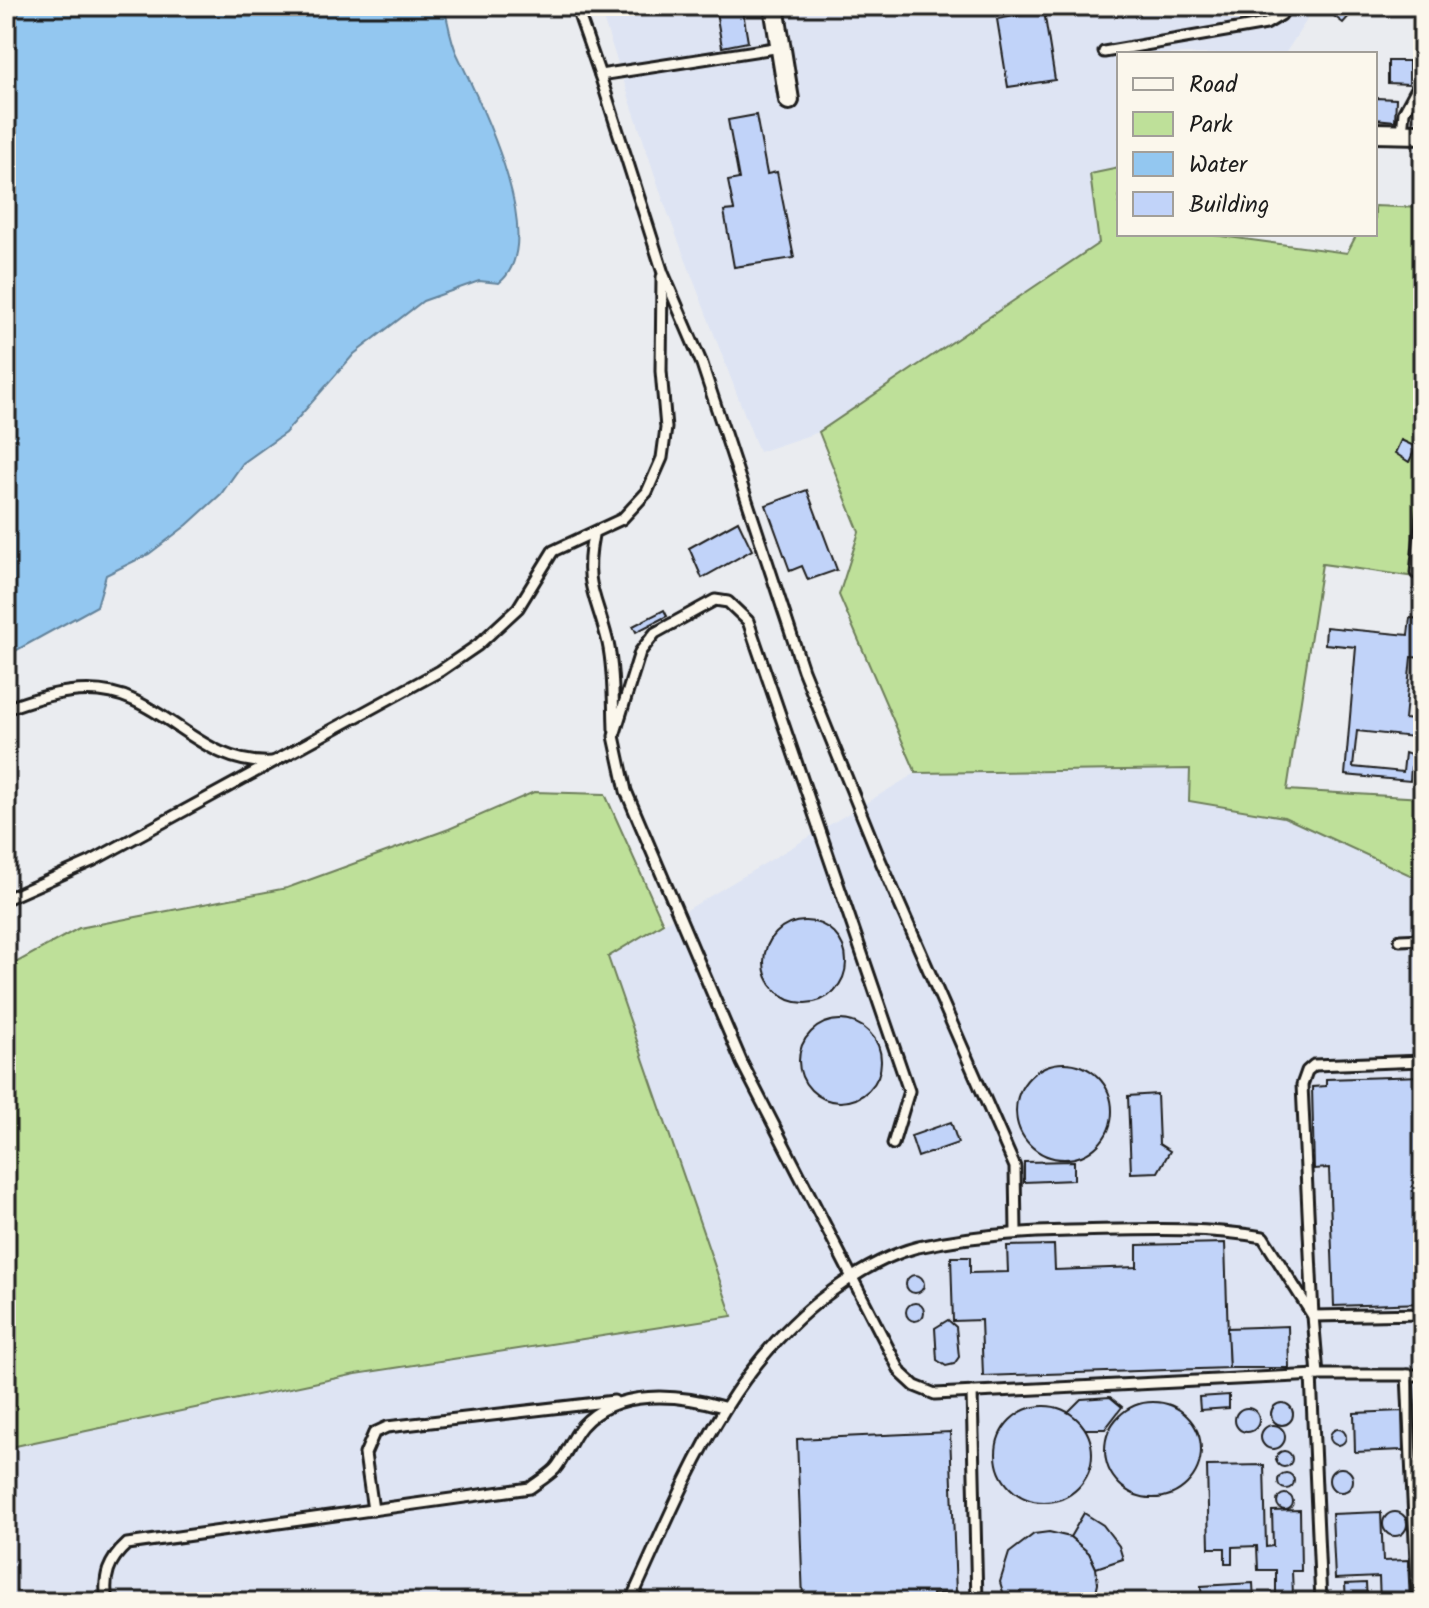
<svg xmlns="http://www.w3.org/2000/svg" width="1429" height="1608" font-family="Kalam,sans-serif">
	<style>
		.built { fill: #dee4f3 }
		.green { fill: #bee099; stroke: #6d7e5a; stroke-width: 2 }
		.water { fill: #93c7f0; stroke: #63839b; stroke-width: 2 }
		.building { fill: #c1d3f9; stroke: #1c1c1c; stroke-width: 2 }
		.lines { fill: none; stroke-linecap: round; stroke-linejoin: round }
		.lane-casing { stroke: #1c1c1c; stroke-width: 15 }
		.street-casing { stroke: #1c1c1c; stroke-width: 24 }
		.lane { stroke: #fbf7ec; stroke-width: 9 }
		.street { stroke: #fbf7ec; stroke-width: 18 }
	</style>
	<rect width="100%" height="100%" fill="#eaecf0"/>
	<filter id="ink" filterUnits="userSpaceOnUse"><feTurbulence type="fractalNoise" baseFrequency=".0125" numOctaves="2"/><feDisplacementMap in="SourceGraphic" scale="16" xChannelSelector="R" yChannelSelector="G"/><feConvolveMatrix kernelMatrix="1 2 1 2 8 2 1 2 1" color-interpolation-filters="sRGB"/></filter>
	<g filter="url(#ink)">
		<g class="built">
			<path d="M599 6H1306L1308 18 1285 54H1119V168L1090 175 1099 243 819 432 759 452 664 203Z"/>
			<path d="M1191 769 1190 801 1284 817 1423 881V1602H6V1448L356 1374 732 1316 608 957 916 773Z"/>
		</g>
		<g class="green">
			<path d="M1119 168V234H1206L1347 253 1357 234H1375V206L1423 208V578L1322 564 1287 790 1423 798V881L1284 817 1189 801 1190 769 916 773 839 595 859 532 819 432 1099 243 1090 174Z"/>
			<path d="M534 792 605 794 663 923 608 957 732 1316 356 1374 6 1448V968L79 928 287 888 449 829Z"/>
		</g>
		<path class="water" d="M6 6H444C448 21 450 39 457 54 479 100 551 242 499 283L479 281 423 301 354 354 285 433 243 463 221 494 187 525 149 554 106 575 97 606 6 656Z"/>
		<g class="building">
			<path d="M715 6H742L748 42 722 47Z"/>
			<path d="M1334 6H1358L1343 23 1329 12Z"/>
			<path d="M1044 11 1055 80 1008 87 997 19Z"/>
			<path d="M1388 61H1409V84L1388 83Z"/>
			<path d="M1376 98 1396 99 1395 121 1375 119Z"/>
			<path d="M756 115 767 174 777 172 794 258 734 267 724 211 734 210 728 181 739 179 728 120Z"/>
			<path d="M1401 440 1416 447 1409 462 1395 453Z"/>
			<path d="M807 490 837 570 808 580 802 566 790 571 766 505Z"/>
			<path d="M738 521 752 550 702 578 689 548Z"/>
			<path d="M664 610 667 616 636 632 633 626Z"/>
			<path d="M1410 618 1423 619V658L1411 657 1405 719 1423 721V742L1413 741 1414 737 1357 731 1353 767 1403 772 1405 753 1423 759V768L1411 767 1410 781 1345 775 1356 647 1325 644 1326 627 1408 635Z"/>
			<circle cx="805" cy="962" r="41"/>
			<circle cx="840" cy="1061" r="41"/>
			<circle cx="1064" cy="1111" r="48"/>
			<path d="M1423 1076V1303L1334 1306 1329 1168 1314 1169 1312 1087 1326 1086V1079Z"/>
			<path d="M1157 1094 1159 1144 1170 1151 1158 1172 1131 1173 1128 1096Z"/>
			<path d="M951 1122 958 1143 918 1157 911 1136Z"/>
			<path d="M1074 1161V1180L1024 1182V1162Z"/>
			<path d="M1225 1243 1229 1368 983 1376 981 1320 953 1321 951 1257H970V1273L1008 1272 1007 1246 1054 1245 1055 1270 1137 1267V1245Z"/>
			<circle cx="915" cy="1284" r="9"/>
			<circle cx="915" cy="1312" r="9"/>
			<path d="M948 1320 956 1327 959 1357 954 1364 946 1366 937 1360 935 1328Z"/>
			<path d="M1288 1326 1289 1368H1229L1227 1328Z"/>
			<path d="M1229 1395V1408L1200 1410 1199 1397Z"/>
			<path d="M1110 1397 1122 1407 1105 1429H1085L1068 1412 1081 1399Z"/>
			<circle cx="1153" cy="1450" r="48"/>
			<circle cx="1282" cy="1414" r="11"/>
			<circle cx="1044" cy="1454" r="48"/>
			<circle cx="1247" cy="1420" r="12"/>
			<path d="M1402 1411 1403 1450 1355 1452 1354 1413Z"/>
			<circle cx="1273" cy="1437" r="12"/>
			<circle cx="1338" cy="1437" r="8"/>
			<path d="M950 1432 956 1593 932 1594 933 1602 803 1600 797 1439Z"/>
			<circle cx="1284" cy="1459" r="8"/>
			<path d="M1264 1465 1266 1547 1273 1546 1272 1511 1300 1510 1301 1571H1292L1293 1595H1299V1602H1272V1597H1276V1570H1258L1257 1546 1232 1547V1563H1225V1548H1209L1207 1466Z"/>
			<circle cx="1341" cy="1480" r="12"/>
			<circle cx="1286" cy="1481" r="8"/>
			<circle cx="1285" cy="1502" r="8"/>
			<path d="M1381 1512 1383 1561 1408 1560 1410 1602H1380L1379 1577 1335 1579 1332 1514Z"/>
			<circle cx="1395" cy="1524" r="12"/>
			<path d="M1084 1513 1103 1525 1119 1546 1123 1559 1096 1568 1089 1553 1070 1537Z"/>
			<path d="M1049 1532 1070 1537 1089 1553 1096 1568 1098 1584 1094 1601 1006 1602 1000 1582 1009 1553 1034 1534Z"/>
			<path d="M1253 1583 1254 1602H1202L1201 1586Z"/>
			<path d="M1366 1583 1367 1602H1346L1345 1584Z"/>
		</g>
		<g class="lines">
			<g class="lane-casing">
				<g id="lane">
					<path d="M576 6 600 75"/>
					<path d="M781 47 600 75 663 273 702 364 803 670 878 855 1015 1167 1016 1232"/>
					<path d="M1104 52 1266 24 1281 15 1286 6"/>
					<path d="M1402 133 1404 112 1423 77"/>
					<path d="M593 535C583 587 597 596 608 643 614 671 613 701 614 729"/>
					<path d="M1416 573 1423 504"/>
					<path d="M6 709C46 694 92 681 133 700 182 722 213 765 272 762"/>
					<path d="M6 899 92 861 440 671 478 645 518 608 553 551 622 519 647 492 662 458 666 428 661 371 662 277"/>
					<path d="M1400 940 1423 939"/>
					<path d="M1423 1061 1314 1065 1307 1071 1302 1085 1313 1316 1423 1314"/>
					<path d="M893 1144 909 1091 748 621 728 602 715 600 655 633 640 652 614 736 626 791 742 1063 901 1373 915 1386 935 1394 1318 1375"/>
					<path d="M1311 1375 1321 1602"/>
					<path d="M1407 1375 1418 1602"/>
					<path d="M972 1392 977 1602"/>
					<path d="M373 1510 365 1454 374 1433 387 1427 614 1401"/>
					<path d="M107 1602C103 1577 108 1561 127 1544L530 1488C538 1482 548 1476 555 1469 566 1456 571 1439 582 1426 616 1388 679 1394 723 1407"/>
					<path d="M630 1602C684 1486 725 1369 832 1291 858 1272 887 1255 918 1247 968 1236 1018 1232 1069 1231 1135 1230 1198 1226 1263 1237L1313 1316 1318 1375H1423"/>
				</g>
			</g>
			<g class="street-casing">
				<g id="street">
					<path d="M774 6 789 100"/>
					<path d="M1375 133 1423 134"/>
				</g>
			</g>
			<use href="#lane" class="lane"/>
			<use href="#street" class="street"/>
		</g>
	</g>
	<rect width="1429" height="1608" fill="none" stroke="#fbf7ec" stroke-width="32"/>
	<rect x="16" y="16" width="1397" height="1576" fill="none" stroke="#1c1c1c" stroke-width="3" filter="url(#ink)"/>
	<rect x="1117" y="52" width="260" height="184" fill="#fbf7ec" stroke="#a29f99" stroke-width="2"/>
	<rect x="1133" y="78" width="40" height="12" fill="#fbf7ec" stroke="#a29f99" stroke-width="2"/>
	<text x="1189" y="92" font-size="24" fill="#1c1c1c">Road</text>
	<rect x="1133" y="112" width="40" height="24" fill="#bee099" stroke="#a29f99" stroke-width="2"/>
	<text x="1189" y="132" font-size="24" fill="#1c1c1c">Park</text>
	<rect x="1133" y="152" width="40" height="24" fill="#93c7f0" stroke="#a29f99" stroke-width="2"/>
	<text x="1189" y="172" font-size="24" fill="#1c1c1c">Water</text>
	<rect x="1133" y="192" width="40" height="24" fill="#c1d3f9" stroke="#a29f99" stroke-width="2"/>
	<text x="1189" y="212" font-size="24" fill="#1c1c1c">Building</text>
</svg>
